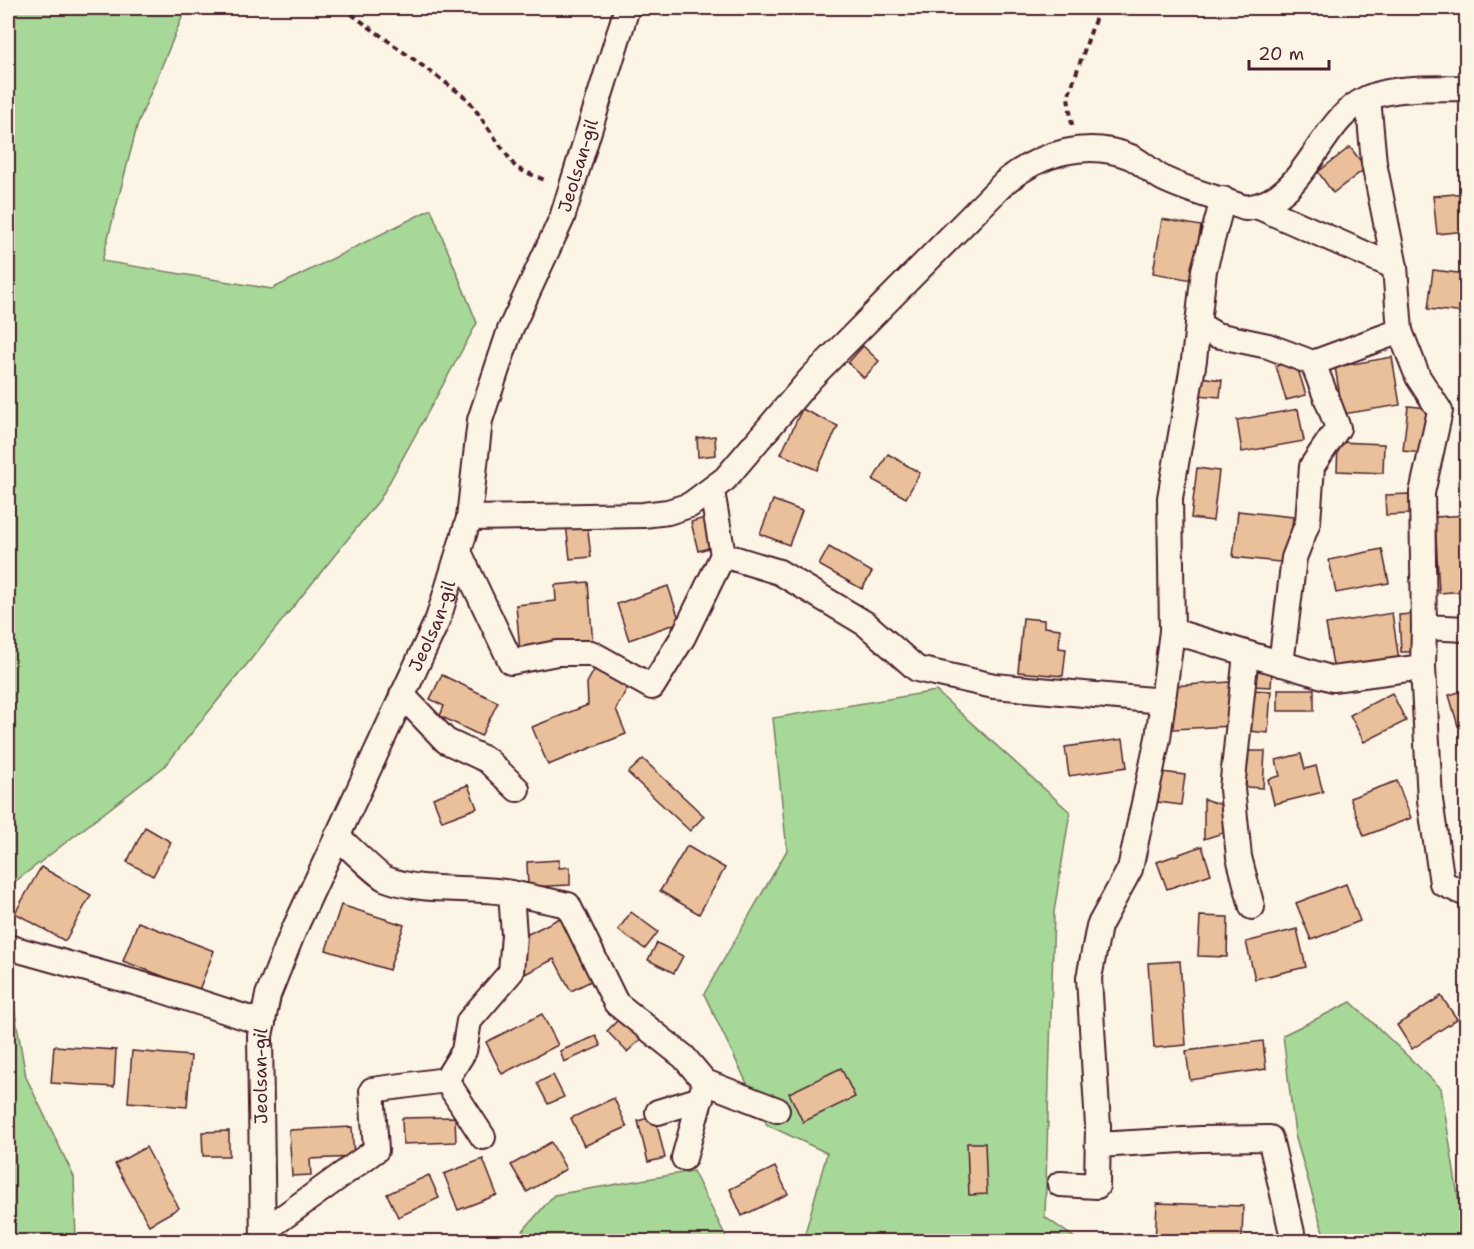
<svg xmlns="http://www.w3.org/2000/svg" width="1474" height="1249" font-family="'Shantell Sans',sans-serif">
	<style>
		.green { fill: #a6d898; stroke: #787c62; stroke-width: 1.5 }
		.building { fill: #e9c099; stroke: #4a1f2b; stroke-width: 1.5 }
		.lines { fill: none; stroke-linecap: round; stroke-linejoin: round }
		.street-casing { stroke: #4a1f2b; stroke-width: 28 }
		.path { stroke: #4a1f2b; stroke-width: 4; stroke-dasharray: 6 4.5; stroke-linecap: butt }
		.street { stroke: #fcf5e5; stroke-width: 24 }
		.labels { text-anchor: middle; stroke-width: 5; stroke-linejoin: round; paint-order: stroke }
		.street-label { font-size: 18px; fill: #4a1f2b; stroke: #fcf5e5 }
	</style>
	<rect width="100%" height="100%" fill="#fcf5e5"/>
	<filter id="ink" filterUnits="userSpaceOnUse"><feTurbulence type="fractalNoise" baseFrequency=".0167" numOctaves="2"/><feDisplacementMap in="SourceGraphic" scale="12" xChannelSelector="R" yChannelSelector="G"/><feConvolveMatrix kernelMatrix="1 2 1 2 8 2 1 2 1" color-interpolation-filters="sRGB"/></filter>
	<g filter="url(#ink)">
		<g class="green">
			<path d="M8 8H186L138 123 102 261 272 289 431 209 477 323 380 499 165 766 8 887Z"/>
			<path d="M936 691 1070 812 1054 912 1045 1217 1079 1241H803L827 1153 767 1125 704 994 787 850 773 718Z"/>
			<path d="M8 973 26 1077 74 1177 76 1241H8Z"/>
			<path d="M1351 1002 1441 1088 1465 1241H1323L1324 1235 1295 1135 1283 1035Z"/>
			<path d="M693 1171 728 1241H514L554 1195Z"/>
		</g>
		<g class="building">
			<path d="M1350 147 1366 168 1333 193 1318 172Z"/>
			<path d="M1466 193V231L1437 234 1433 196Z"/>
			<path d="M1162 219 1201 226 1192 280 1153 273Z"/>
			<path d="M1433 270 1466 274V313L1428 309Z"/>
			<path d="M863 346 879 361 864 378 848 363Z"/>
			<path d="M1392 357 1400 405 1343 414 1335 367Z"/>
			<path d="M1295 360 1306 395 1286 400 1276 366Z"/>
			<path d="M1199 377 1222 380 1220 397 1197 395Z"/>
			<path d="M1408 406 1429 408 1423 453 1403 451Z"/>
			<path d="M802 409 838 426 817 470 781 454Z"/>
			<path d="M1298 409 1304 441 1242 452 1237 420Z"/>
			<path d="M715 436 716 455 698 457 697 438Z"/>
			<path d="M1338 442 1384 444 1383 473 1337 471Z"/>
			<path d="M888 454 920 473 906 498 873 480Z"/>
			<path d="M1197 468 1219 471 1213 521 1191 518Z"/>
			<path d="M1409 494 1410 514 1386 515 1385 495Z"/>
			<path d="M773 500 802 511 789 545 760 534Z"/>
			<path d="M1238 511 1293 517 1288 563 1233 557Z"/>
			<path d="M1466 515V591L1439 593 1435 517Z"/>
			<path d="M708 517 716 546 698 551 691 522Z"/>
			<path d="M587 522 591 557 570 559 566 524Z"/>
			<path d="M829 547 872 572 862 589 819 565Z"/>
			<path d="M1382 549 1389 583 1336 593 1329 560Z"/>
			<path d="M588 582 593 645 520 651 516 605 556 601 555 585Z"/>
			<path d="M668 586 680 622 629 640 617 604Z"/>
			<path d="M1392 613 1399 660 1334 671 1326 624Z"/>
			<path d="M1411 614 1413 652H1401L1399 615Z"/>
			<path d="M1023 618 1044 620V627L1060 629 1059 648 1066 649 1063 676 1018 672Z"/>
			<path d="M598 663 631 681 616 709 626 734 548 765 532 727 588 705 587 683Z"/>
			<path d="M1253 671 1272 672 1271 687 1252 686Z"/>
			<path d="M442 675 498 702 481 736 440 716 444 706 430 699Z"/>
			<path d="M1230 682 1232 726 1173 729 1171 686Z"/>
			<rect x="1278" y="689" width="36" height="22"/>
			<path d="M1251 690 1271 691 1268 733 1249 731Z"/>
			<path d="M1466 690V724L1458 726 1449 695Z"/>
			<path d="M1392 693 1406 721 1364 742 1350 715Z"/>
			<path d="M1123 739 1127 767 1069 776 1065 747Z"/>
			<path d="M1247 751H1265L1263 788 1246 787Z"/>
			<path d="M1301 754 1305 769 1316 766 1323 792 1274 804 1268 779 1280 776 1276 760Z"/>
			<path d="M643 759 704 816 690 831 628 773Z"/>
			<path d="M1162 772 1185 775 1181 805 1158 802Z"/>
			<path d="M1397 781 1411 818 1364 836 1350 798Z"/>
			<path d="M468 785 477 808 442 821 433 798Z"/>
			<path d="M1204 799 1225 806 1226 832 1204 839Z"/>
			<path d="M145 827 171 842 153 876 127 862Z"/>
			<path d="M687 846 725 868 699 914 660 891Z"/>
			<path d="M1202 846 1211 874 1167 889 1157 862Z"/>
			<path d="M559 860V868L570 867V885L528 887 527 862Z"/>
			<path d="M41 867 91 895 65 941 15 913Z"/>
			<path d="M1346 884 1360 921 1311 940 1296 903Z"/>
			<path d="M341 905 404 925 389 970 326 950Z"/>
			<path d="M631 912 658 932 645 949 618 930Z"/>
			<path d="M566 915 599 977 571 991 554 959 523 975 522 937Z"/>
			<path d="M1200 916 1228 917 1227 957 1198 956Z"/>
			<path d="M138 922 214 951 199 990 123 961Z"/>
			<path d="M1297 929 1306 967 1255 979 1246 942Z"/>
			<path d="M657 943 683 956 674 973 648 960Z"/>
			<path d="M1180 961 1186 1045 1154 1048 1148 963Z"/>
			<path d="M1441 996 1457 1019 1412 1049 1397 1025Z"/>
			<path d="M542 1014 558 1045 502 1074 486 1042Z"/>
			<path d="M621 1017 641 1039 627 1052 607 1031Z"/>
			<path d="M596 1036 601 1046 564 1062 560 1051Z"/>
			<path d="M1263 1041 1266 1069 1190 1080 1186 1051Z"/>
			<path d="M54 1046 116 1050 114 1087 51 1083Z"/>
			<path d="M132 1051 191 1056 187 1107 128 1102Z"/>
			<path d="M841 1068 855 1097 803 1122 789 1093Z"/>
			<path d="M553 1075 564 1097 548 1104 537 1083Z"/>
			<path d="M614 1098 627 1127 584 1146 571 1118Z"/>
			<path d="M655 1116 665 1158 648 1162 638 1121Z"/>
			<path d="M455 1117 456 1142 403 1144 402 1118Z"/>
			<path d="M352 1127 354 1157 310 1159 311 1175 292 1176 289 1130Z"/>
			<path d="M229 1131V1156H203L202 1132Z"/>
			<path d="M551 1142 566 1169 527 1192 511 1165Z"/>
			<path d="M967 1143H985L987 1194 969 1195Z"/>
			<path d="M146 1147 179 1208 149 1225 115 1164Z"/>
			<path d="M483 1159 497 1195 458 1210 444 1174Z"/>
			<path d="M775 1167 788 1194 742 1216 730 1189Z"/>
			<path d="M429 1175 439 1198 398 1217 387 1194Z"/>
			<path d="M1157 1203 1243 1206 1242 1242H1155Z"/>
		</g>
		<g class="lines">
			<g class="street-casing">
				<g id="street">
					<path d="M1259 207 1395 267 1374 163 1368 98"/>
					<path d="M1395 267 1400 331 1418 377 1440 411 1422 493 1424 627 1466 629"/>
					<path d="M1198 324 1216 335 1268 346 1313 363"/>
					<path d="M712 491 723 555 779 572 866 624 917 669 994 686 1163 701"/>
					<path d="M469 518 643 515 668 512 690 505 725 479 811 378 1005 182C1041 153 1087 139 1131 157 1143 163 1151 172 1162 178 1187 191 1219 198 1245 208 1308 203 1317 118 1370 97 1400 86 1435 89 1466 88"/>
					<path d="M459 552 511 662 557 653H591L652 687 683 637 723 555"/>
					<path d="M1172 631 1333 679 1423 667 1424 627"/>
					<path d="M1246 654 1232 789 1239 857 1252 907"/>
					<path d="M1281 664 1294 558 1308 522 1312 466 1338 428 1313 363 1400 331"/>
					<path d="M1423 667 1430 800 1442 883 1466 894"/>
					<path d="M402 695 446 741 487 760 517 789"/>
					<path d="M511 893 568 905 616 1003 684 1057 705 1082 684 1158"/>
					<path d="M8 947 158 989 263 1023"/>
					<path d="M446 1080 483 1137"/>
					<path d="M705 1082 777 1110"/>
					<path d="M658 1112 701 1099"/>
					<path d="M1098 1145 1200 1139 1270 1138 1292 1233"/>
					<path d="M1060 1184 1097 1186 1098 1126 1089 978 1099 926 1130 869 1158 738 1172 631 1170 498 1194 360 1204 270 1223 199"/>
					<path d="M264 1231 376 1150 372 1090 446 1080 464 1051 469 1021 511 972 514 935 511 893C470 885 426 894 386 879 378 876 347 845 337 836"/>
					<path id="s1" d="M263 1242 260 1036 268 995 293 932 438 619 469 518 480 420 510 330 562 218 627 8"/>
				</g>
			</g>
			<g class="path">
				<path d="M343 8 468 99 516 168 547 181"/>
				<path d="M1072 125 1068 97 1099 8"/>
			</g>
			<use href="#street" class="street"/>
		</g>
	</g>
	<g class="labels">
		<g class="street-label">
			<text dy="6" stroke="none"><textPath href="#s1" startOffset="1138">Jeolsan-gil</textPath></text>
			<text dy="6" stroke="none"><textPath href="#s1" startOffset="652">Jeolsan-gil</textPath></text>
			<text dy="6" stroke="none"><textPath href="#s1" startOffset="166">Jeolsan-gil</textPath></text>
		</g>
	</g>
	<rect width="1474" height="1249" fill="none" stroke="#fcf5e5" stroke-width="30"/>
	<rect x="15" y="15" width="1444" height="1219" fill="none" stroke="#4a1f2b" stroke-width="2" filter="url(#ink)"/>
	<path d="M1249 60v9h80v-9" fill="none" stroke="#4a1f2b" stroke-width="3"/>
	<text x="1258" y="60" font-size="18" fill="#4a1f2b" stroke="#fcf5e5" stroke-width="4.5" paint-order="stroke">20 m</text>
</svg>
